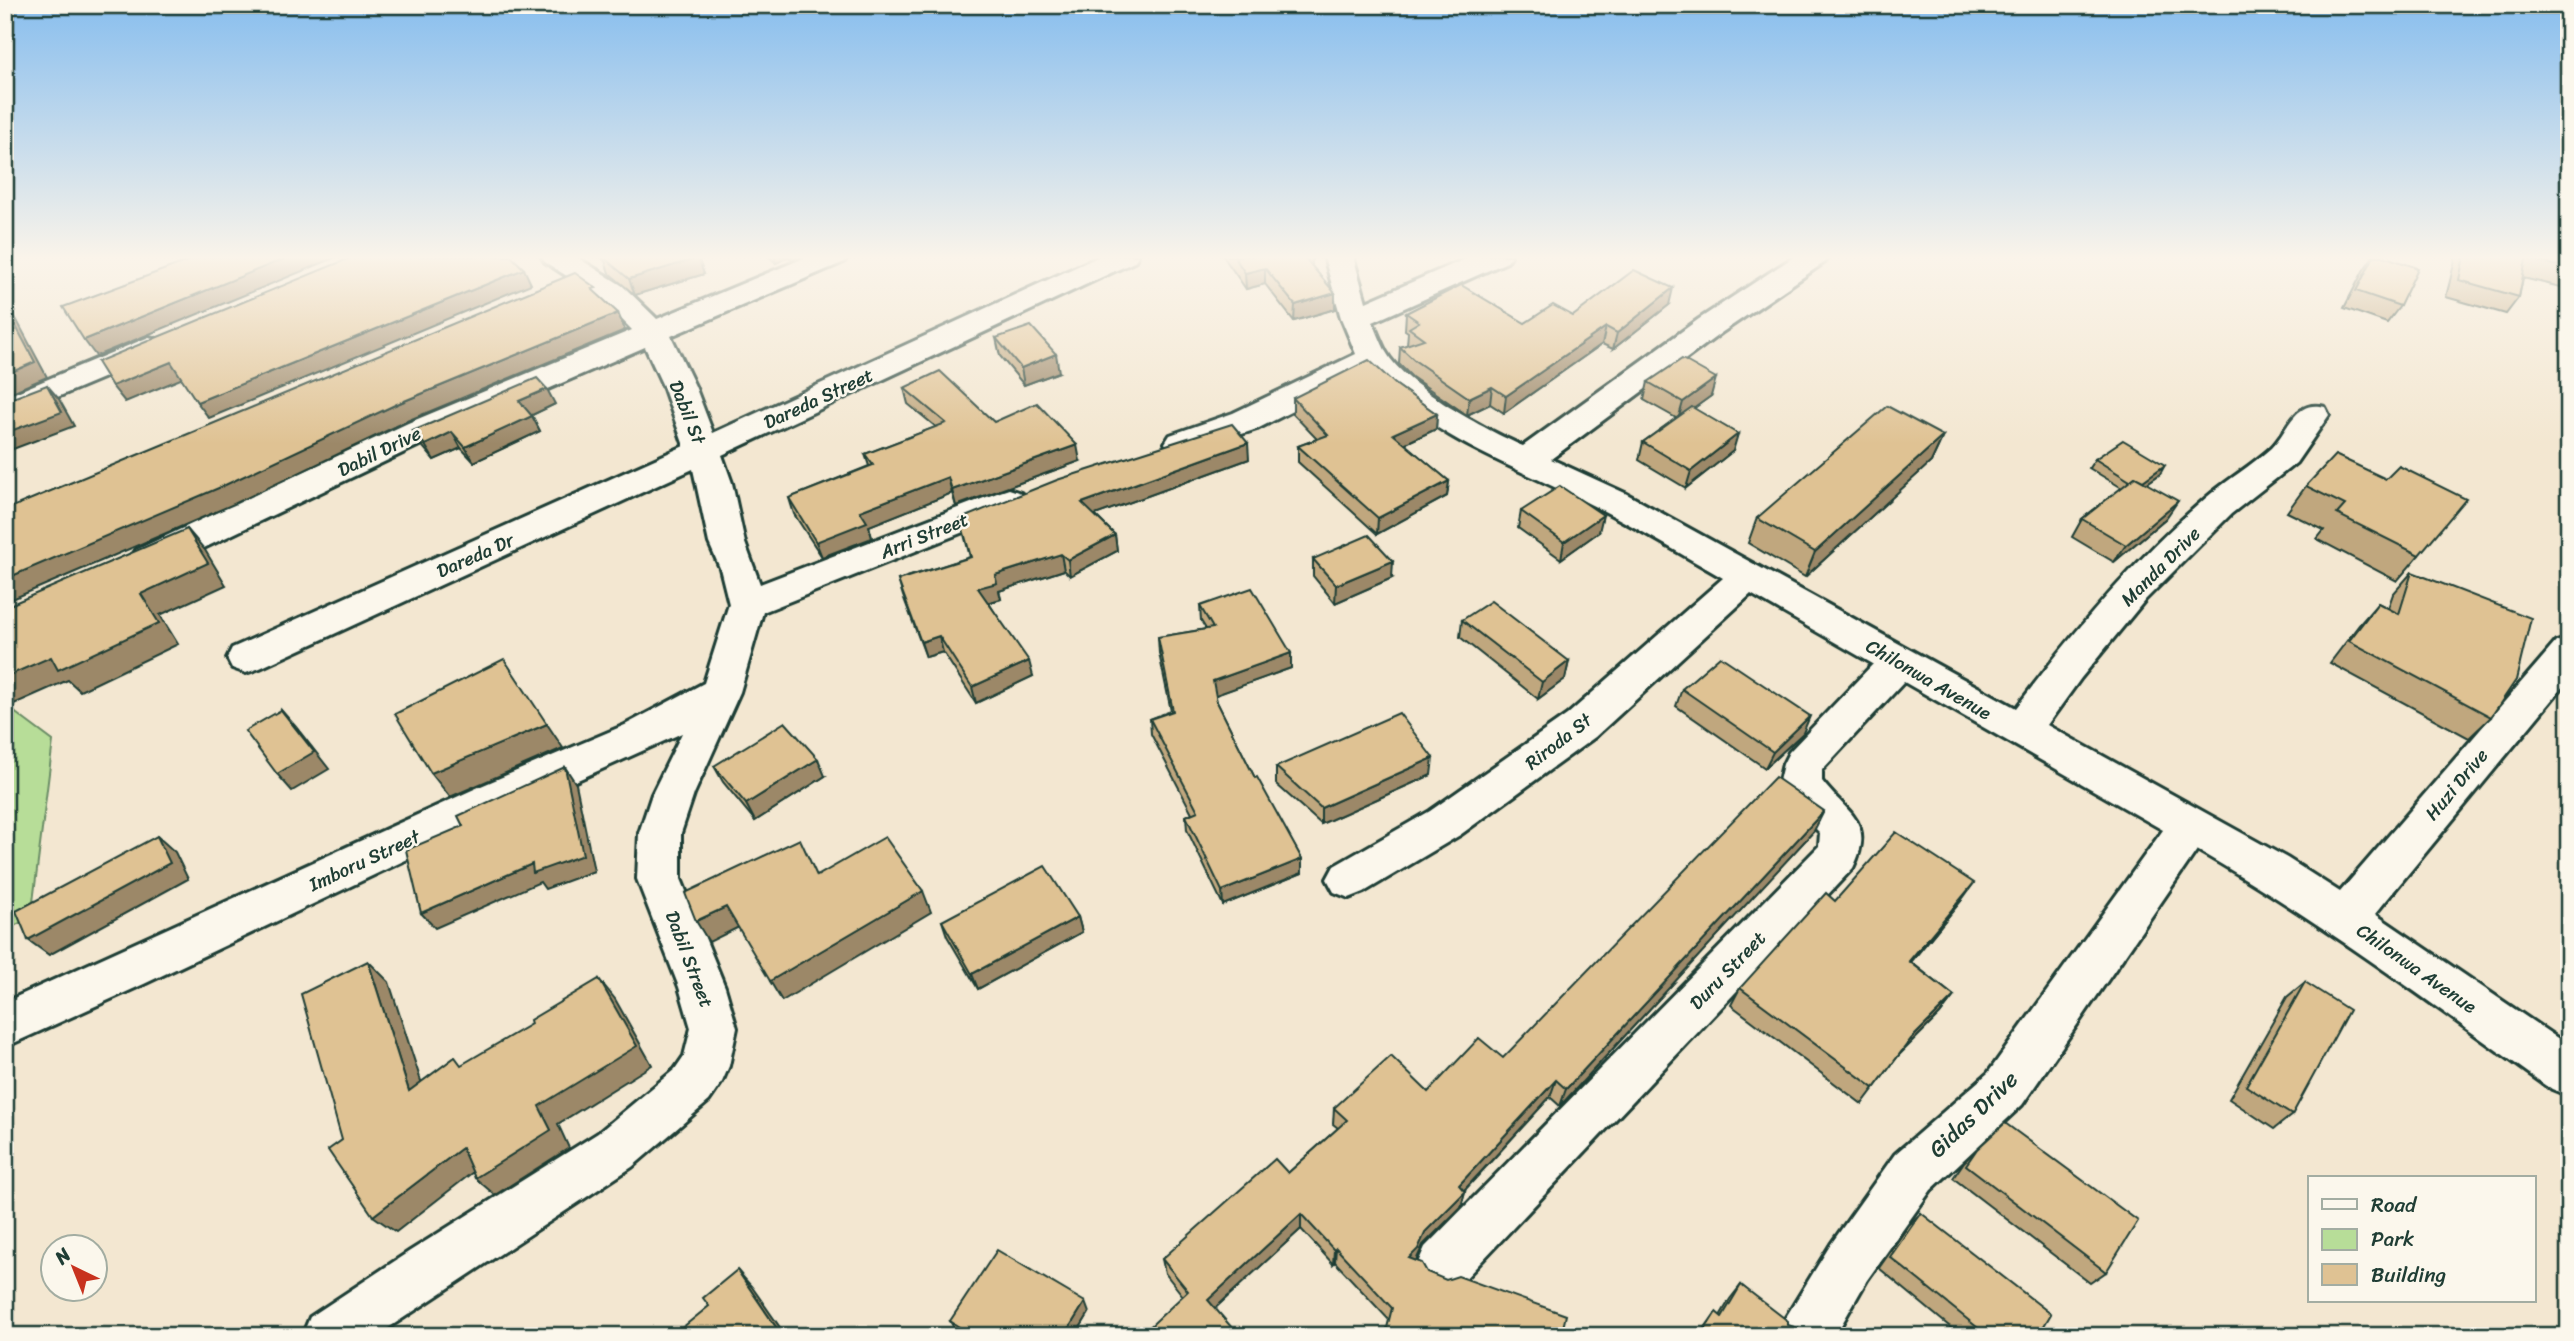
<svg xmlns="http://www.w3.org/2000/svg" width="2574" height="1341" font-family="Sriracha,sans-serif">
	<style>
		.green { fill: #b7dd98; stroke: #6b8d66; stroke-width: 2 }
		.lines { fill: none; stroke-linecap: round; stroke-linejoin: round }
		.minor-casing { stroke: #1f3d34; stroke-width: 6 }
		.minor { fill: #fbf7ec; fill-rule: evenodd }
		.wall { fill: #c0a77e; stroke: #1f3d34; stroke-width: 2 }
		.shaded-wall { fill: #9c8867; stroke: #1f3d34; stroke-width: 2 }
		.building { fill: #dfc293; stroke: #1f3d34; stroke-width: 2 }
		.labels { text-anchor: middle; stroke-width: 5; stroke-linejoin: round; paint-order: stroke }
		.street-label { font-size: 19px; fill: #1f3d34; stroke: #fbf7ec }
		.near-street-label { font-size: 23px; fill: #1f3d34; stroke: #fbf7ec }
	</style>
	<rect width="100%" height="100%" fill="#f3e7d1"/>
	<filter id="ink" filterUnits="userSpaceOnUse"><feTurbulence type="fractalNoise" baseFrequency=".0143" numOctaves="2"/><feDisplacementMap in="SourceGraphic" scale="14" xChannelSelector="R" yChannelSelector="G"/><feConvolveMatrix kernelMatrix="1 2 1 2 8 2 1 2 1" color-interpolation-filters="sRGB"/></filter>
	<g filter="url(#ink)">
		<path class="green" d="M13 711 53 741 31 918 5 930V713Z"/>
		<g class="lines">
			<g class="minor-casing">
				<g id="minor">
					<path d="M541 256H575L623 286 657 319 809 256H848L844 262 671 336 695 386 713 433 1100 256H1138L1134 262 722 455 732 483 745 543 760 584 997 493 1009 489 1021 493 1026 501 1021 509 763 612 740 692 694 794 681 833V879L725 987 737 1028 729 1066 722 1082 709 1101 632 1167 376 1336H302L310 1317 410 1251 598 1133 675 1069 684 1056 691 1028 679 987 637 879 639 833 652 794 682 733 511 810 144 984 5 1047V1002L481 786 625 725 704 683 729 604 720 568 709 543 693 469 260 668 246 673 232 668 227 658 232 648 684 446 663 386 645 347 432 439 162 568 149 572 136 568 131 559 136 550 408 423 632 330 601 298 545 262Z"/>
					<path d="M1324 256H1353L1366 302 1472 256H1511L1507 262 1373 322C1377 332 1381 342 1386 352 1406 387 1486 430 1523 446L1699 319 1795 256H1829L1825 262 1721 333 1551 459 1625 493 2016 708C2073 632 2135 559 2207 497 2227 480 2251 466 2271 448 2289 431 2294 399 2325 407L2329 415 2296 463 2231 514 2145 600 2081 678 2047 725 2287 858 2340 892 2556 642 2569 638V679L2375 914 2569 1046V1097L2552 1090C2436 1007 2321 921 2197 850L2022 1105 1931 1190 1867 1280 1835 1336H1778L1786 1317 1831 1244 1895 1154 1988 1073 2163 830 1904 682 1822 770V781C1847 814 1876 821 1853 868L1461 1283 1443 1291 1425 1283 1417 1265 1425 1247 1819 846 1820 833 1797 810 1779 781 1783 764 1789 752 1873 664 1751 594 1595 737 1460 835 1364 892 1349 898 1334 892 1327 879 1334 866 1430 811 1567 715 1723 578C1683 555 1643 531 1602 510 1515 465 1440 445 1369 372L1257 429 1182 454 1170 451 1165 443 1170 435 1233 413 1356 354 1341 318Z"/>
					<path d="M149 337 160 340 165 347 160 354 5 419V397Z"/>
				</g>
			</g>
			<use href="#minor" class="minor"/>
		</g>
		<g class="wall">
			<path d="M599 256H697L704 274 635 295 609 273 605 261Z"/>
			<path d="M768 256H805L792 260 788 257 776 263Z"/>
			<path d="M1223 256H1311L1312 266 1335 309 1294 321 1265 284 1246 289Z"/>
			<path d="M2373 256 2400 306 2387 323 2344 308 2363 271Z"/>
			<path d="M2456 256H2569V289L2523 278 2519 297 2506 314 2446 297Z"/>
			<path d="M1669 305 1613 349 1602 344 1504 413 1490 404 1467 415 1412 377 1399 364 1400 347 1407 345 1408 332 1405 330 1406 313 1525 323 1573 316Z"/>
			<path d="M996 338 1059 372 1024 385 1000 356Z"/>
			<path d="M1648 382 1711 396 1694 408 1733 451 1686 488 1639 460 1643 442 1676 418 1644 400Z"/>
			<path d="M1395 384 1437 414 1436 429 1404 444 1449 481 1447 496 1377 534 1298 462V446L1317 439 1293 414V398Z"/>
			<path d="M904 388 994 422 1080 461 956 506 952 493 869 526 872 538 822 557 794 514 789 498 869 466 865 454 936 427 908 404Z"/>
			<path d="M555 404 532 415 540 431 474 462 461 448 434 460 423 447 413 431Z"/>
			<path d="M1943 436 1931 462 1805 577 1748 543 1757 518Z"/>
			<path d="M1249 459 1095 515 1115 535 1117 551 1070 576 1064 570 999 591 1001 599 989 603 1033 676 976 703 943 652 926 657 903 596 898 580 970 557 960 519Z"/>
			<path d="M2095 459 2160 474 2147 483 2166 518 2114 562 2072 537 2082 519 2122 488 2089 468Z"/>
			<path d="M2386 479 2419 555 2397 581 2317 539 2324 530 2287 512 2306 486Z"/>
			<path d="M1521 511 1599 532 1561 559 1518 528Z"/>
			<path d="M1313 559 1392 578 1335 603 1313 576Z"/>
			<path d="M2412 572 2491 717 2469 738 2330 663 2359 625 2378 603 2388 608 2393 594Z"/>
			<path d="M1200 606 1291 653V668L1215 695 1217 702 1255 778 1302 859V873L1223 905 1187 830 1186 816 1192 813 1151 734 1150 719 1171 711 1159 653 1158 637 1206 629 1201 621Z"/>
			<path d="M1462 620 1569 661 1565 679 1538 699 1460 637Z"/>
			<path d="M1682 689 1803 733 1765 768 1676 706Z"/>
			<path d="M714 766 825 776 755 821 723 782Z"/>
			<path d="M1276 767 1431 775 1321 824 1276 784Z"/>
			<path d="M1814 831 1560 1106 1550 1097 1464 1191 1461 1207 1423 1245 1389 1320 1335 1262 1333 1264 1301 1229 1215 1308 1183 1296 1165 1273 1162 1259 1288 1173 1338 1128 1333 1124 1334 1108 1428 1092 1503 1058Z"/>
			<path d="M1835 901H1961L1911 962 1954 996 1940 1014 1899 1055 1862 1104 1731 1005 1740 988Z"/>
			<path d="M1078 917 1082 932 978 989 947 936 942 921Z"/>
			<path d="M2305 982 2292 1115 2274 1129 2229 1099 2287 997Z"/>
			<path d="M1977 1149 2106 1272 2090 1283 1953 1178 1964 1162Z"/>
			<path d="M1921 1213 2038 1336H1961L1879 1268 1909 1225Z"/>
			<path d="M1741 1285 1788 1325 1794 1336H1699L1716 1312 1720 1316 1730 1299Z"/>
			<path d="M1089 1313 1075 1336H963L956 1332 950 1321Z"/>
		</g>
		<g class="shaded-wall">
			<path d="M291 256H339L96 356 84 340Z"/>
			<path d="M774 256H788V257L776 263Z"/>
			<path d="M790 256H805L792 260Z"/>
			<path d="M1312 257V272L1305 258Z"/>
			<path d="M698 258 704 274 635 295 629 279Z"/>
			<path d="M1265 268V284L1246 289 1245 273Z"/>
			<path d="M524 269 531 284 209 418 197 402Z"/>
			<path d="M1673 288 1669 305 1613 349 1617 333Z"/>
			<path d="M1335 293V309L1294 321 1295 305Z"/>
			<path d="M5 298 47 377 5 395Z"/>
			<path d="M618 313 625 330 407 421 234 504 10 600 5 595V579L397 404Z"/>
			<path d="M1606 327 1602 344 1504 413 1506 396Z"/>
			<path d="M1056 354 1059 372 1024 385 1021 368Z"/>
			<path d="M171 362 183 378 125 402 112 386Z"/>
			<path d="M1716 378 1711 396 1678 420 1683 402Z"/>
			<path d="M47 385 59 399 74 426 5 452V433Z"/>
			<path d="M1492 387 1490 404 1467 415 1469 398Z"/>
			<path d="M547 389 555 404 528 417 519 401Z"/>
			<path d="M1437 414 1436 429 1391 450 1393 434Z"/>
			<path d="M532 416 540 431 474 462 465 447Z"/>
			<path d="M452 432 461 448 434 460 425 445Z"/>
			<path d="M1738 434 1733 451 1686 488 1691 471Z"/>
			<path d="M1943 436 1931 462 1805 577 1815 552Z"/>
			<path d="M1248 443 1249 459 1084 519 1082 503Z"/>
			<path d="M1077 445 1080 461 956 506 952 490Z"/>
			<path d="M2165 465 2160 474 2132 494 2137 485Z"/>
			<path d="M948 477 952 493 869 526 872 538 822 557 816 542 860 511Z"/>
			<path d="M1449 481 1447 496 1377 534 1378 518Z"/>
			<path d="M2178 501 2166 518 2114 562 2126 545Z"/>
			<path d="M1603 515 1599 532 1561 559 1564 542Z"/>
			<path d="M187 529 205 550 226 585 160 615 178 644 80 691 68 680 5 708V677L141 594Z"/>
			<path d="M1115 535 1117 551 1070 576 1068 560Z"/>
			<path d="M1061 554 1064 570 999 591 1001 599 982 604 978 588 995 575Z"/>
			<path d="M1393 561 1392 578 1335 603 1336 585Z"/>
			<path d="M939 636 943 652 926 657 921 642Z"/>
			<path d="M1291 653V668L1213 696V681Z"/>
			<path d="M1029 661 1033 676 976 703 972 687Z"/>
			<path d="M1569 661 1565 679 1538 699 1542 682Z"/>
			<path d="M281 710 296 727 329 769 292 791 277 774Z"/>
			<path d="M1810 716 1803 733 1765 768 1773 752Z"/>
			<path d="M547 724 563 748 450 797 431 773Z"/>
			<path d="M1433 758 1431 775 1321 824V808Z"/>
			<path d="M818 759 825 776 755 821 746 804Z"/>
			<path d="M565 767 576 784 594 871 545 889 540 882 435 928 421 913 532 864Z"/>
			<path d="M1824 811 1814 831 1560 1106 1566 1089Z"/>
			<path d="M157 836 175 852 188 879 49 955 28 940Z"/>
			<path d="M1302 859V873L1223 905 1222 891Z"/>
			<path d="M1974 883 1961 901 1897 979 1909 961Z"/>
			<path d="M923 891 931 912 782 1001 770 981Z"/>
			<path d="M726 907 739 927 709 942 696 921Z"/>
			<path d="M1078 917 1082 932 978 989 972 974Z"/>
			<path d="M368 961 389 982 430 1109 409 1091Z"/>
			<path d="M599 979 615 999 652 1065 558 1124 569 1148 495 1195 475 1178 539 1106Z"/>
			<path d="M1954 996 1940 1014 1898 1056 1911 1039Z"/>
			<path d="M1556 1080 1550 1097 1455 1200 1459 1185Z"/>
			<path d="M462 1148 482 1165 396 1232 373 1216Z"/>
			<path d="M1465 1192 1461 1207 1423 1245 1415 1263 1409 1258 1426 1231Z"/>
			<path d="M1301 1214V1229L1210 1313 1208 1300Z"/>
			<path d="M1336 1248 1335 1262 1333 1264 1334 1250Z"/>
			<path d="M737 1270 752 1287 786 1336H782Z"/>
			<path d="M1085 1302 1089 1313 1075 1336H1064Z"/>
		</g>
		<g class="building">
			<path d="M201 256H291L84 340 63 307Z"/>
			<path d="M355 256H511L524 269 197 402 171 362 112 386 97 362Z"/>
			<path d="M604 256H697L698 258 629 279 603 257Z"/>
			<path d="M1234 256H1311L1305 258 1335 293 1295 305 1265 268 1245 273Z"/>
			<path d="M2374 256H2383L2418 268 2400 306 2356 291Z"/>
			<path d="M2464 256H2569V268L2526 259 2519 297 2459 280Z"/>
			<path d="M1634 270 1673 288 1617 333 1606 327 1506 396 1492 387 1469 398 1414 360 1400 347 1424 339 1409 328 1419 322 1406 313 1461 285 1525 323 1553 305 1573 316Z"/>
			<path d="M575 273 596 288 592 289 618 313 397 404 221 487 5 579V510Z"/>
			<path d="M5 306 35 362 5 375Z"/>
			<path d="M1031 326 1056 354 1021 368 996 338Z"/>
			<path d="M1682 359 1716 378 1683 402 1648 382Z"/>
			<path d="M1369 360 1395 384 1437 414 1393 434 1449 481 1378 518 1298 446 1328 435 1293 398Z"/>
			<path d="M940 371 994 422 1037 403 1077 445 952 490 948 477 860 511 867 522 816 542 789 498 873 465 865 454 946 423 904 388Z"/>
			<path d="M537 378 547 389 519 401 532 416 465 447 452 432 425 445 413 431Z"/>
			<path d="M47 385 62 412 5 433V401Z"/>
			<path d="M1887 406 1943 436 1815 552 1757 518Z"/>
			<path d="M1692 407 1738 434 1691 471 1643 442Z"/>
			<path d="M1232 424 1248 443 1082 503 1115 535 1068 560 1061 554 995 575 997 583 978 588 1029 661 972 687 939 636 921 642 898 580 971 557 960 519 1057 480Z"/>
			<path d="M2123 440 2165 465 2143 481 2135 477 2130 481 2095 459Z"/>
			<path d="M2335 455 2386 479 2399 466 2466 499 2419 555 2337 514 2345 505 2306 486Z"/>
			<path d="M2135 477 2178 501 2126 545 2082 519Z"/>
			<path d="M1560 486 1603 515 1564 542 1521 511Z"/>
			<path d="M187 529 208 563 141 594 159 623 58 670 51 657 5 677V607Z"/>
			<path d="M1369 535 1393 561 1336 585 1313 559Z"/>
			<path d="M2412 572 2531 618 2516 680 2491 717 2349 641 2378 603 2399 614Z"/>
			<path d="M1252 588 1291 653 1213 681 1217 702 1255 778 1257 777 1302 859 1222 891 1186 816 1198 811 1150 719 1173 711 1158 637 1213 628 1200 606Z"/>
			<path d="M1491 601 1569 661 1542 682 1462 620Z"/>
			<path d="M1720 656 1810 716 1773 752 1682 689Z"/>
			<path d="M504 659 547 724 431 773 395 714Z"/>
			<path d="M281 710 314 752 277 774 245 731Z"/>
			<path d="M1399 713 1433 758 1321 808 1276 767Z"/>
			<path d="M785 722 818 759 746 804 714 766Z"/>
			<path d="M565 767 583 855 533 873 532 864 421 913 406 850 463 826 458 816Z"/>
			<path d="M1775 777 1824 811 1566 1089 1556 1080 1459 1185 1465 1192 1426 1231 1418 1249 1409 1258 1422 1263 1427 1272 1446 1280 1458 1276 1566 1315 1561 1336H1385L1392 1308 1336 1248 1334 1250 1301 1214 1208 1300 1239 1336H1142L1141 1335 1188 1291 1162 1259 1275 1159 1288 1173 1347 1120 1334 1108 1391 1056 1428 1092 1479 1038 1503 1058Z"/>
			<path d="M1896 832 1974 883 1909 961 1954 996 1911 1039 1874 1088 1740 988 1826 893 1835 901Z"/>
			<path d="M157 836 170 863 28 940 16 911Z"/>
			<path d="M885 837 923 891 770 981 726 907 696 921 685 893 800 839 817 876Z"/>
			<path d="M1045 866 1078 917 972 974 942 921Z"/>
			<path d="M368 961 409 1091 455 1057 461 1065 531 1024 530 1020 599 979 637 1046 539 1106 551 1130 475 1178 462 1148 373 1216 328 1150 342 1140 301 994Z"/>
			<path d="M2305 982 2349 1010 2292 1115 2246 1086Z"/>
			<path d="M2005 1123 2138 1221 2106 1272 1966 1165 1977 1149Z"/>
			<path d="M1921 1213 2051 1314 2038 1336H1988L1890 1257Z"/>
			<path d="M997 1250 1085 1302 1064 1336H973L950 1321Z"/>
			<path d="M737 1270 782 1336H672L709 1306 703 1298Z"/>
			<path d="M1741 1285 1788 1321V1325L1798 1328 1794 1336H1701L1716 1312 1722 1317Z"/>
		</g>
	</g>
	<linearGradient id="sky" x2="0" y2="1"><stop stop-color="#88beee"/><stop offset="0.58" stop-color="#faf4ea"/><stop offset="1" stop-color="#faf4ea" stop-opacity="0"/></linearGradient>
	<rect width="2574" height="444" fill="url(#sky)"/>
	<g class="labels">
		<g class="street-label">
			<text transform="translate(818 398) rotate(-25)" y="7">Dareda Street</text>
			<text transform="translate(688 412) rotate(68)" y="7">Dabil St</text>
			<text transform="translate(379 451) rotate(-26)" y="7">Dabil Drive</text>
			<text transform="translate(924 535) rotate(-22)" y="7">Arri Street</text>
			<text transform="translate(475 555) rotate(-24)" y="7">Dareda Dr</text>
			<text transform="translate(2160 566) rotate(-45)" y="7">Manda Drive</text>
			<text transform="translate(1929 679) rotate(30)" y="7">Chilonwa Avenue</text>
			<text transform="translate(1558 741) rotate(-38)" y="7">Riroda St</text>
			<text transform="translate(2456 784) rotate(-50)" y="7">Huzi Drive</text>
			<text transform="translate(364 860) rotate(-25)" y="7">Imboru Street</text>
			<text transform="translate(690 959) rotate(69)" y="7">Dabil Street</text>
			<text transform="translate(2417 968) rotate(35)" y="7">Chilonwa Avenue</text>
			<text transform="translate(1727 970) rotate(-46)" y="7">Duru Street</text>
		</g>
		<g class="near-street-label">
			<text transform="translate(1973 1114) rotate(-44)" y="8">Gidas Drive</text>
		</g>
	</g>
	<rect width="2574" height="1341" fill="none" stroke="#fbf7ec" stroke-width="28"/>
	<rect x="14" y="14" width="2546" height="1313" fill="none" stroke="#1f3d34" stroke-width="2.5" filter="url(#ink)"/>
	<rect x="2308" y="1176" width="228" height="126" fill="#fbf7ec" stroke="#a3ada2" stroke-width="2"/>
	<rect x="2322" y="1199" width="35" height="10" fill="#fbf7ec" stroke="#a3ada2" stroke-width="2"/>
	<text x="2371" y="1212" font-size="21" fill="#1f3d34">Road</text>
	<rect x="2322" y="1229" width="35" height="21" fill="#b7dd98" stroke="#a3ada2" stroke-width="2"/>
	<text x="2371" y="1246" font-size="21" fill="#1f3d34">Park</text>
	<rect x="2322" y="1264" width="35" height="21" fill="#dfc293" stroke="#a3ada2" stroke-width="2"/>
	<text x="2371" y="1282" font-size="21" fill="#1f3d34">Building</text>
	<g transform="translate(74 1268) rotate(317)"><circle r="33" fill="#fbf7ec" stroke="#a3ada2" stroke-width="2"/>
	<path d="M0-5L12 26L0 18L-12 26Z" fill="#c8321e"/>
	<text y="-10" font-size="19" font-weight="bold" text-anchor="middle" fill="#1f3d34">N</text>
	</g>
</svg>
